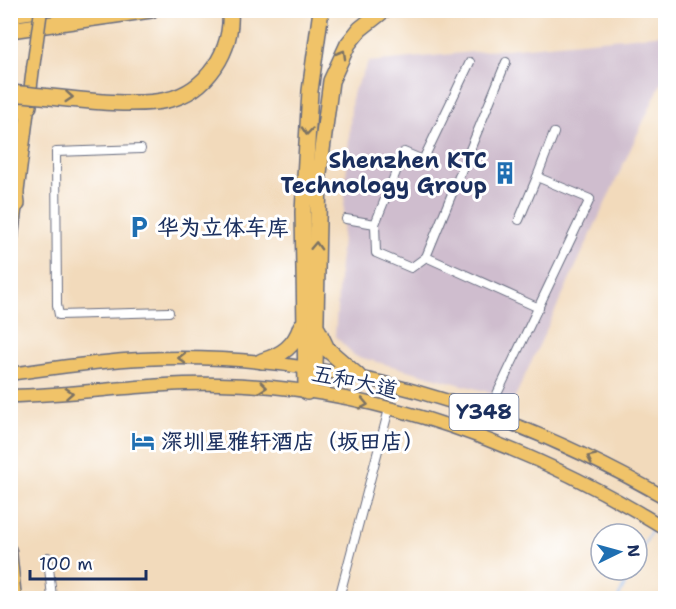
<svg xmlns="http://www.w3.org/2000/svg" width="676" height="609" font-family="'Shantell Sans','LXGW WenKai TC',sans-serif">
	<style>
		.industrial { fill: #cfbdce }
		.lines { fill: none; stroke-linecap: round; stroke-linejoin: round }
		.stream { stroke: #82b5ef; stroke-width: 2 }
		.street-casing { stroke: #666b7f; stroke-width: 10 }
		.primary-casing { stroke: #666b7f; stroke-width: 15 }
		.highway-casing { stroke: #666b7f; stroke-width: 18 }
		.street { stroke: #fff; stroke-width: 8 }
		.primary { stroke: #f0c369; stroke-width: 12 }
		.highway { stroke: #f0c369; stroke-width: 15 }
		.primary-bridge-casing { stroke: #666b7f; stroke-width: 15; stroke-linecap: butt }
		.highway-bridge-casing { stroke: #666b7f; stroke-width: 18; stroke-linecap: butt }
		.primary-bridge { stroke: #f0c369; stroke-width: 12 }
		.highway-bridge { stroke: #f0c369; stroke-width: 15 }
		.oneway { stroke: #7b7263 }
		.labels { text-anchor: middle; stroke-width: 6; stroke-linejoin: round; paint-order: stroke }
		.shield { fill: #fff; stroke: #5f6d8e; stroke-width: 1.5 }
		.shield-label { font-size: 21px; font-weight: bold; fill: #1b2f5e }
		.poi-label { font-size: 22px; font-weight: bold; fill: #1b2f5e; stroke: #fff; text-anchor: start }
		.street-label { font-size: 22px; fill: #1b2f5e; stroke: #fff }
	</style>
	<rect width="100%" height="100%" fill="#fff"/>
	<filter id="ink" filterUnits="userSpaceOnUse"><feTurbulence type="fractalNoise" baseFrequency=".0167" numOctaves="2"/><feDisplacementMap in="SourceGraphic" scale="12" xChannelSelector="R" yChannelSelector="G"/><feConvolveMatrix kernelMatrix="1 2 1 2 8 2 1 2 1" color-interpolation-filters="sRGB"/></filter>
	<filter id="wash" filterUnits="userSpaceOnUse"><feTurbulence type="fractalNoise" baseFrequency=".008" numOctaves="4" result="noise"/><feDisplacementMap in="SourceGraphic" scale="24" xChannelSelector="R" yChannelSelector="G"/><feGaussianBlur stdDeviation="1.35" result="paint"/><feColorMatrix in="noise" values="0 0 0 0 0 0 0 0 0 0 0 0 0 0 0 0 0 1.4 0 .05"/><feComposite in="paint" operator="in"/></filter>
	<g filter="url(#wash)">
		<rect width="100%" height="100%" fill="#f2dabb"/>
		<path class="industrial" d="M665 34V75L514 399 355 356 335 336 352 94 369 62Z"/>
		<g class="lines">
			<g class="stream">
				<path d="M657 519 665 502"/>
				<path d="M637 559 653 527"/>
				<path d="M618 598 632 570"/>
			</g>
		</g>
	</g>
	<g filter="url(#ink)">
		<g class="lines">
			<g class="street-casing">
				<g id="street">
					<path d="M506 62 426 257 539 308"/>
					<path d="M141 149 56 152 57 305 59 315 169 312"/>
					<path d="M537 177 554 133"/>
					<path d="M346 219 375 224 376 253 411 268 426 257"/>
					<path d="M375 224 404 152 423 160 470 62"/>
					<path d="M488 413 590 199 537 177 519 220"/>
					<path d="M48 557 52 598"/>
					<path d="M339 598 389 409"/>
				</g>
			</g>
			<g class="primary-casing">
				<g id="primary">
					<path d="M10 251 33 68"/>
					<path d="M10 374C54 368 98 361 141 359 328 350 505 406 666 498"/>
					<path d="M10 396C80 395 150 382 220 384 376 387 534 447 666 529"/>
					<path d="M10 550 15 598"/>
				</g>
			</g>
			<g class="highway-casing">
				<g id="highway">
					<path d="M10 14 38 10"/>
					<path d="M10 30 151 10"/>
					<path d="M10 114 29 106"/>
					<path d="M10 146 17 204"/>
					<path d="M318 330 327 349 358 376"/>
					<path d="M262 361C282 355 295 346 301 326"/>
					<path d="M306 386 303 212 310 91 321 10"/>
					<path d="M307 392 315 367 319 173 331 81 348 44 360 29 384 10"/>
				</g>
			</g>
			<use href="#street" class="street"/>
			<use href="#primary" class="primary"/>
			<use href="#highway" class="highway"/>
			<g class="primary-bridge-casing">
				<path id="primary-bridge" d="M33 68 41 10"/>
			</g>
			<g class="highway-bridge-casing">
				<path id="highway-bridge" d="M10 93C52 96 128 109 167 100 207 91 233 51 230 10"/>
			</g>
			<use href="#primary-bridge" class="primary-bridge"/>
			<use href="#highway-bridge" class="highway-bridge"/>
		</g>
		<defs><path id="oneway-chevron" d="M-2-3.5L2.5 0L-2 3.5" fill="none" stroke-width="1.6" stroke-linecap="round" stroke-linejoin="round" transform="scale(1.5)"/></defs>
		<g class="oneway">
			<use href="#oneway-chevron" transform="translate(342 54) rotate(-60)"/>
			<use href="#oneway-chevron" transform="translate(69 97) rotate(4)"/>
			<use href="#oneway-chevron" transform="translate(307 131) rotate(95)"/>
			<use href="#oneway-chevron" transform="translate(316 246) rotate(-88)"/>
			<use href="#oneway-chevron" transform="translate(182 358) rotate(-180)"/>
			<use href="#oneway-chevron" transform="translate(263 387) rotate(6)"/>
			<use href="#oneway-chevron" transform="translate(69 393) rotate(-4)"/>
			<use href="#oneway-chevron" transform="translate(364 404) rotate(11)"/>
			<use href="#oneway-chevron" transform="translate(591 458) rotate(-154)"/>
		</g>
	</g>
	<defs>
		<g id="building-bare" transform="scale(1.8)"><path d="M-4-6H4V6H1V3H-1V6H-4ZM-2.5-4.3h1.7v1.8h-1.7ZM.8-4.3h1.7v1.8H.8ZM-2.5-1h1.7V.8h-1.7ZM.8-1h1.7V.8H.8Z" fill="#1f6fb2" stroke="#fff" stroke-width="2.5" paint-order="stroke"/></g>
		<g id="parking-bare" transform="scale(1.8)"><path d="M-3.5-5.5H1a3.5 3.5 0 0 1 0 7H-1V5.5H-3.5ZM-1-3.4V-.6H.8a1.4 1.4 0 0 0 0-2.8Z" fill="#1f6fb2" stroke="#fff" stroke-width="2.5" paint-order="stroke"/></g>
		<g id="hotel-bare" transform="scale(1.8)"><path d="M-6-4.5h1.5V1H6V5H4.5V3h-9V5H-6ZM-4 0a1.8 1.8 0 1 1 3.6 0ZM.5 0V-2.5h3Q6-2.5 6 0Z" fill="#1f6fb2" stroke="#fff" stroke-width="2.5" paint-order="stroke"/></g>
	</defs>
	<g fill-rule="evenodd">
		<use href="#building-bare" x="505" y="173"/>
		<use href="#parking-bare" x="139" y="227"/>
		<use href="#hotel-bare" x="143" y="441"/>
	</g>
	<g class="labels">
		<rect class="shield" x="449.5" y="394" width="69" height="36" rx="4.5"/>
		<g class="shield-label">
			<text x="484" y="419">Y348</text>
		</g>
		<g class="poi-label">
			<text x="487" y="168" text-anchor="end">Shenzhen KTC<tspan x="487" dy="25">Technology Group</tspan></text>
			<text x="157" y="235">华为立体车库</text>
			<text x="161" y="449">深圳星雅轩酒店（坂田店）</text>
		</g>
		<g class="street-label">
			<text transform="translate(355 381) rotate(12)" y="8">五和大道</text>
		</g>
	</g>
	<rect width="676" height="609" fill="none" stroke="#fff" stroke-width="36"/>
	<g transform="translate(619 552) rotate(85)"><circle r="28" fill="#ffffff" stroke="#a4acbf" stroke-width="1.5"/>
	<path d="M0-4.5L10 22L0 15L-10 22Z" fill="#1f6fb2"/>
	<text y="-9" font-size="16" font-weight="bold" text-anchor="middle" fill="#1b2f5e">N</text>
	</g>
	<path d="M30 570v9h116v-9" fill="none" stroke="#1b2f5e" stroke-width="3"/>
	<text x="39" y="570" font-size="18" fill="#1b2f5e" stroke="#ffffff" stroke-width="4.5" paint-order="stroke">100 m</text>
</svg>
